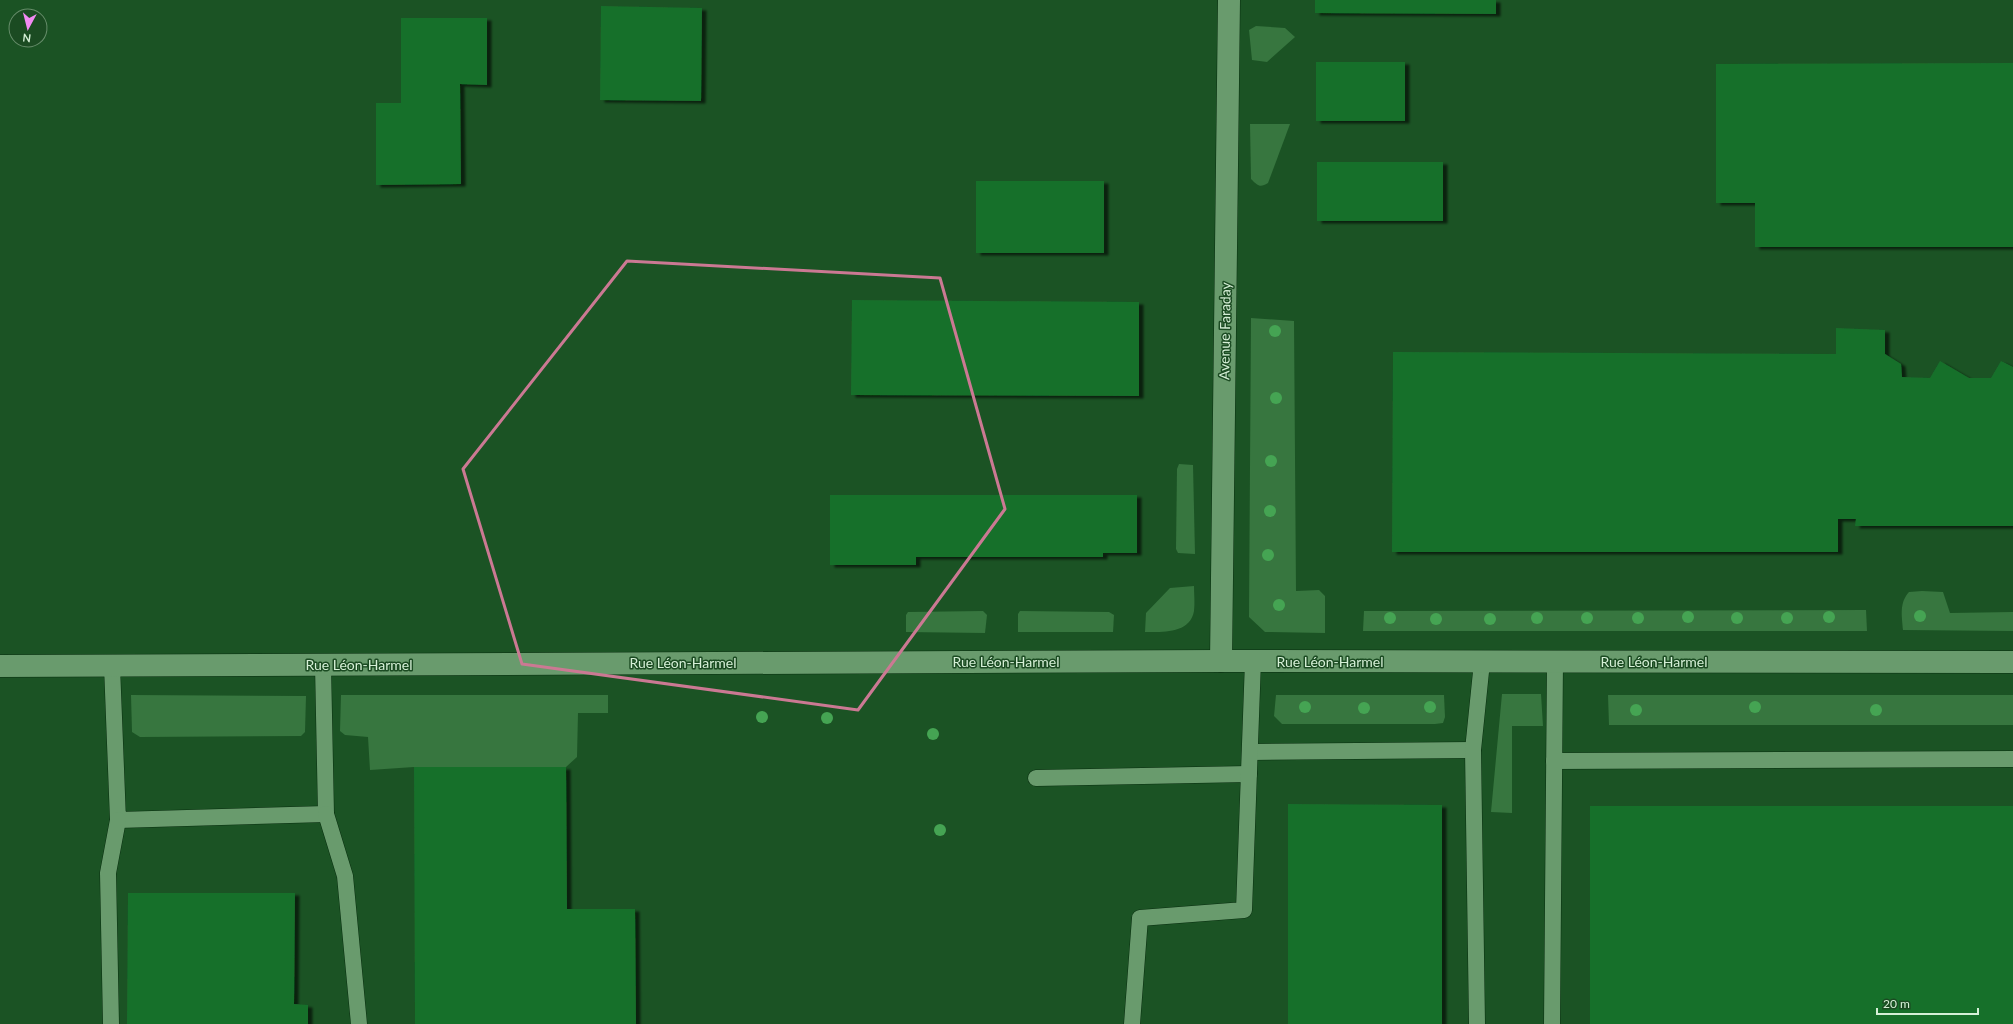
<svg xmlns="http://www.w3.org/2000/svg" width="2013" height="1024" font-family="Lato,sans-serif">
	<style>
		.built { fill: #1b5324; fill-rule: evenodd }
		.green { fill: #37763f }
		.building { fill: #186f2b; filter: url(#shadow) }
		.lines { fill: none; stroke-linecap: round; stroke-linejoin: round }
		.lane-casing { stroke: #092f10; stroke-width: 17 }
		.street-casing { stroke: #092f10; stroke-width: 23 }
		.lane { stroke: #699b6d; stroke-width: 16 }
		.street { stroke: #699b6d; stroke-width: 22 }
		.tree { fill: #45a453 }
		.marked { fill: none; stroke: #cb7993; stroke-width: 3; stroke-linejoin: round }
		.labels { text-anchor: middle; stroke-width: 3; stroke-linejoin: round; paint-order: stroke }
		.street-label { font-size: 14px; fill: #d6f0d7; stroke: #1b4b22 }
	</style>
	<defs>
		<filter id="shadow"><feDropShadow dx="4.5" dy="2.5" stdDeviation="1" flood-color="#0009"/></filter>
	</defs>
	<rect width="100%" height="100%" fill="#1b4b22"/>
	<path class="built" d="M0 0H2013V1024H0ZM16 16H40V40H16Z"/>
	<g class="green">
		<path d="M1256 26 1285 28 1295 37 1267 62 1252 60 1249 30Z"/>
		<path d="M1250 124H1290L1268 183C1260 188 1258 186 1251 179Z"/>
		<path d="M1251 318 1294 321 1296 591 1319 590 1325 596V633L1265 632 1249 617Z"/>
		<path d="M1179 464 1193 465 1195 554 1178 553 1176 549 1177 469Z"/>
		<path d="M1194 586C1194 594 1195 603 1194 611 1190 634 1162 632 1145 632L1146 613 1170 588Z"/>
		<path d="M1922 591 1943 592 1950 613 2013 612V631L1903 630C1902 616 1899 603 1909 592Z"/>
		<path d="M1866 610 1867 631H1363L1364 611Z"/>
		<path d="M983 611 987 615 985 633 906 632V615L908 612Z"/>
		<path d="M1020 611 1109 612 1114 615 1113 632H1018V614Z"/>
		<path d="M1502 694H1541L1543 726H1512V813L1491 812Z"/>
		<path d="M131 695 306 696 305 732 301 736 140 737 132 732Z"/>
		<path d="M341 695H608V713H578L577 757 566 767H414L370 770 368 737 345 735 340 731Z"/>
		<path d="M1276 695H1444L1445 717 1443 723 1435 724H1282L1274 716Z"/>
		<path d="M1608 695H2013V725H1609Z"/>
	</g>
	<g class="building">
		<path d="M1315 0H1496V14L1315 13Z"/>
		<path d="M601 6 702 8 701 101 600 100Z"/>
		<path d="M401 18H487V85L460 84 461 184 376 185V103H401Z"/>
		<rect x="1316" y="62" width="89" height="59"/>
		<path d="M2013 63V247H1755V203H1716V64Z"/>
		<rect x="1317" y="162" width="126" height="59"/>
		<rect x="976" y="181" width="128" height="72"/>
		<path d="M852 300 1139 302V396L851 395Z"/>
		<path d="M1836 328 1885 330V354L1901 364 1902 377 1930 378 1940 361 1969 378H1991L2001 361 2013 367V526H1855L1856 519H1838V552H1392L1393 352 1836 354Z"/>
		<path d="M830 495H1137V553H1103V557H916V565H830Z"/>
		<path d="M414 767H566L567 909H635L636 1024H415Z"/>
		<path d="M1288 804 1442 805V1024H1288Z"/>
		<rect x="1590" y="806" width="423" height="218"/>
		<path d="M128 893H295L294 1004 308 1005V1024H127Z"/>
	</g>
	<g class="lines">
		<g class="lane-casing">
			<g id="lane">
				<path d="M112 666 118 820 326 814 323 665"/>
				<path d="M1250 752 1473 750"/>
				<path d="M1554 761 2013 759"/>
				<path d="M1036 778 1249 774"/>
				<path d="M326 814 345 876 359 1024"/>
				<path d="M111 1024 108 873 118 820"/>
				<path d="M1132 1024 1140 918 1244 910 1253 661"/>
				<path d="M1477 1024 1473 750 1482 662"/>
				<path d="M1552 1024 1555 662"/>
			</g>
		</g>
		<g class="street-casing">
			<g id="street">
				<path d="M1221 661 1229 0"/>
				<path d="M0 666 1221 661 2013 662"/>
			</g>
		</g>
		<use href="#lane" class="lane"/>
		<use href="#street" class="street"/>
	</g>
	<g class="tree">
		<circle cx="1275" cy="331" r="6"/>
		<circle cx="1276" cy="398" r="6"/>
		<circle cx="1271" cy="461" r="6"/>
		<circle cx="1270" cy="511" r="6"/>
		<circle cx="1268" cy="555" r="6"/>
		<circle cx="1279" cy="605" r="6"/>
		<circle cx="1920" cy="616" r="6"/>
		<circle cx="1688" cy="617" r="6"/>
		<circle cx="1829" cy="617" r="6"/>
		<circle cx="1390" cy="618" r="6"/>
		<circle cx="1537" cy="618" r="6"/>
		<circle cx="1587" cy="618" r="6"/>
		<circle cx="1638" cy="618" r="6"/>
		<circle cx="1737" cy="618" r="6"/>
		<circle cx="1787" cy="618" r="6"/>
		<circle cx="1436" cy="619" r="6"/>
		<circle cx="1490" cy="619" r="6"/>
		<circle cx="1305" cy="707" r="6"/>
		<circle cx="1430" cy="707" r="6"/>
		<circle cx="1755" cy="707" r="6"/>
		<circle cx="1364" cy="708" r="6"/>
		<circle cx="1636" cy="710" r="6"/>
		<circle cx="1876" cy="710" r="6"/>
		<circle cx="762" cy="717" r="6"/>
		<circle cx="827" cy="718" r="6"/>
		<circle cx="933" cy="734" r="6"/>
		<circle cx="940" cy="830" r="6"/>
	</g>
	<path class="marked" d="M627 261 940 278 1005 509 858 710 522 664 463 469Z"/>
	<g class="labels">
		<g class="street-label">
			<text transform="translate(1225 331) rotate(-89)" y="5">Avenue Faraday</text>
			<text x="1006" y="667">Rue Léon-Harmel</text>
			<text x="1330" y="667">Rue Léon-Harmel</text>
			<text x="1654" y="667">Rue Léon-Harmel</text>
			<text x="683" y="668">Rue Léon-Harmel</text>
			<text x="359" y="670">Rue Léon-Harmel</text>
		</g>
	</g>
	<g transform="translate(28 28) rotate(187)"><circle r="19" fill="#1b4b22" stroke="#668d6a"/>
	<path d="M0-3L7 15L0 10L-7 15Z" fill="#f28af3"/>
	<text y="-6" font-size="11" font-weight="bold" text-anchor="middle" fill="#d6f0d7">N</text>
	</g>
	<path d="M1877 1008v6h101v-6" fill="none" stroke="#d6f0d7" stroke-width="2"/>
	<text x="1883" y="1008" font-size="12" fill="#d6f0d7" stroke="#1b4b22" stroke-width="3" paint-order="stroke">20 m</text>
</svg>
